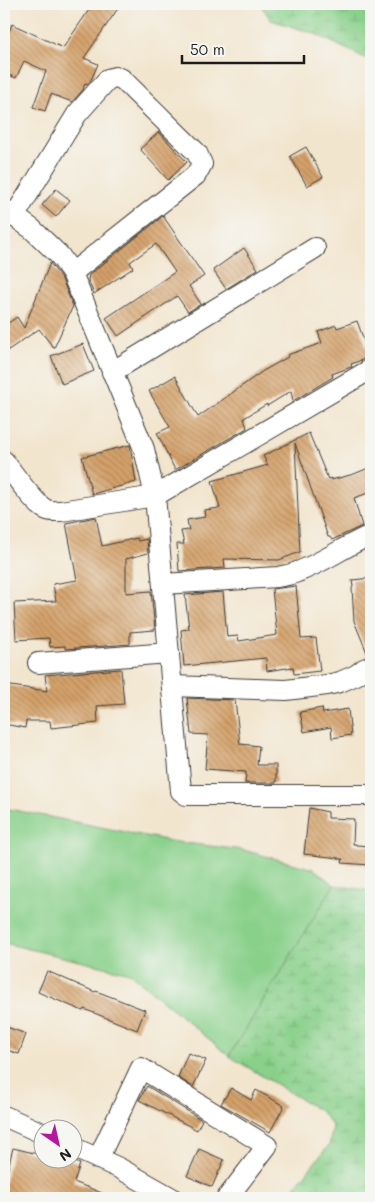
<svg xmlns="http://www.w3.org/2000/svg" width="375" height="1202" font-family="Mali,sans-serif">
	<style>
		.green { fill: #89d08a; stroke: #527653 }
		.wetland { fill: url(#wetland-marsh); stroke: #527653 }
		.building { fill: url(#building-back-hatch) }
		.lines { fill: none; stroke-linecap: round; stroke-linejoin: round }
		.minor-casing { stroke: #3c3a37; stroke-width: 22 }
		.minor { stroke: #fff; stroke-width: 20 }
	</style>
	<defs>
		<pattern id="wetland-marsh" width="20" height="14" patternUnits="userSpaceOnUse" patternTransform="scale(1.25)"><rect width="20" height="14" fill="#89d08a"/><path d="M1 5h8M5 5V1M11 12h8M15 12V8" fill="none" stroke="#76b276"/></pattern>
		<pattern id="building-back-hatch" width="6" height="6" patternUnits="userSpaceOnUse" patternTransform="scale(1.25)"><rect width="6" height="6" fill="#d5a26b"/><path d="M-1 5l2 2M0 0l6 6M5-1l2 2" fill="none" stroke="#ac8357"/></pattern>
	</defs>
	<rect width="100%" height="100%" fill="#f6f6f2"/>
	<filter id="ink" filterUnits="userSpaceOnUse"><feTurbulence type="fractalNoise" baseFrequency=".02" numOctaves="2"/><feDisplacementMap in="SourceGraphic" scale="10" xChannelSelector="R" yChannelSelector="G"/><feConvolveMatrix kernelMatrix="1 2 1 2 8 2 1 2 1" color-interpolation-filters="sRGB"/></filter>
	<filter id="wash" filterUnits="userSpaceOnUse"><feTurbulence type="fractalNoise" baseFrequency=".0096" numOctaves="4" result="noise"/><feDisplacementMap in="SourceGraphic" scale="20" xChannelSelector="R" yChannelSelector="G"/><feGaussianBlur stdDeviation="1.12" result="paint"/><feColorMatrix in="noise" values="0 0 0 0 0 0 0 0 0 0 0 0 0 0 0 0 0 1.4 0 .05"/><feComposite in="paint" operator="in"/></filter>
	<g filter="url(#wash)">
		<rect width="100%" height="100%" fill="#f2e5ce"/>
		<path class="green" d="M4 808 176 842 243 850 314 869 334 885 229 1056 130 973 4 943Z"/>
		<g class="wetland">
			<path d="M260 4H371V66L369 60 313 33 271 20Z"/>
			<path d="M334 885 371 891V1198H286L329 1145 333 1127 322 1112 229 1056Z"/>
		</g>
		<g id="blocks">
			<g class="building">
				<path d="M93 4H121L84 58 98 64 91 80 88 84 85 83 83 90 72 102 51 94 45 111 33 107 46 71 24 61 16 78 4 73V30L9 32 12 24 63 48Z"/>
				<path d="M159 132 187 162 168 180 140 149Z"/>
				<path d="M306 147 323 177 307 186 290 156Z"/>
				<path d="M56 189 70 200 56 217 42 205Z"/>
				<path d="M163 216 204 276 189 286 201 304 188 312 177 296 118 336 106 318 175 272 156 244 130 262 133 268 94 294 88 280 89 275Z"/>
				<path d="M244 248 258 269 226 289 213 270Z"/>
				<path d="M50 263 62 279 73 306 54 348 39 329 4 353V326L17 317 24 328Z"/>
				<path d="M357 321 370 357 351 364 352 367H351L332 374 333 377 293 401 291 391 267 406V404L244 418 247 428 175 470 157 433 170 427 149 391 175 376 198 417 263 371 288 357 287 355 322 343 318 332 336 325 337 328Z"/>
				<path d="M83 344 94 371 62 384 51 356Z"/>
				<path d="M309 433 328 479 331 478V480L354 474 371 467V492L354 498 362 526 332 540 330 537H328L295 443 300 552 279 560 224 559 225 568 179 571 177 544H184L181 531 189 530 187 520 205 517 204 510 220 508 212 481 268 465 263 456Z"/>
				<path d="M130 445 136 482 92 494 82 457Z"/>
				<path d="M96 517 102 546 137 538 138 541 147 539 148 553 126 559V593L151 591 155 630 130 632V644L65 649V646L50 647 49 638 16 640 14 603 56 601 53 584 77 580 66 523Z"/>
				<path d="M371 578V654L368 655 354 621 352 588 353 587 352 580Z"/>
				<path d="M296 586 301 639 316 638 320 671 294 674 293 667 267 671 266 658 184 666 181 630 189 629 185 595 223 592 227 637 238 636 239 641 277 635 272 589Z"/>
				<path d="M121 669 124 704 97 706 98 723 51 728 50 721H26L25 728 4 724V685L47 691 45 675Z"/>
				<path d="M187 698 235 700 240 744 259 746 257 765H276V783H245L246 772 205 769 208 735 191 734Z"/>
				<path d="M322 708 323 713 348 709 351 735 332 738 331 727 304 732 300 712Z"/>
				<path d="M309 808 328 812V818L354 819 353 844H356V845L371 846V865L342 863 343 859H338L339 858 304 854Z"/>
				<path d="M47 971 95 992 96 991 145 1010 137 1030 84 1009 83 1011 38 992Z"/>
				<path d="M4 1026 26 1034 19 1054 4 1049Z"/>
				<path d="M188 1053 206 1060 193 1087 178 1077Z"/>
				<path d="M147 1086 202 1120 197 1130 139 1100Z"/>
				<path d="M231 1088 251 1100 256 1090 284 1106 270 1132 221 1104Z"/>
				<path d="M13 1148 42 1155V1160H71L80 1164 74 1182 112 1197V1198H4V1184Z"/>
				<path d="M199 1149 224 1160 212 1187 187 1176Z"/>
			</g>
		</g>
	</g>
	<g filter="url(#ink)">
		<use href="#blocks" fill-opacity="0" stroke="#3c3a37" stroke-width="1"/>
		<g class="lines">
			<g class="minor-casing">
				<g id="minor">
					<path d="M4 209 32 229 60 256 72 273 144 449 155 496 181 791 186 795H371"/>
					<path d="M14 217 77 114 108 79 116 77 122 79 197 153 202 164 196 175 72 273"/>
					<path d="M112 372 315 248"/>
					<path d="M4 461C13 473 34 503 45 509 50 512 56 511 61 511L155 496 371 369"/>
					<path d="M163 584 278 577C285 575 291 575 297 572 323 563 346 545 371 535"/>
					<path d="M38 663 169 653"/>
					<path d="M172 686 286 690 327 685 340 682 356 675 364 669 371 666"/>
					<path d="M4 1116 42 1133"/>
					<path d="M72 1147 119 1168 172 1198"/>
					<path d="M98 1159 141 1068 267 1146 227 1198"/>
				</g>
			</g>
			<use href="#minor" class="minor"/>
		</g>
	</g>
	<rect width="375" height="1202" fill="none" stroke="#f6f6f2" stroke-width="20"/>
	<g transform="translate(58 1144) rotate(146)"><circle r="24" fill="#f6f6f2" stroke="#9f9f9c"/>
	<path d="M0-4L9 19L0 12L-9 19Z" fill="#b5179e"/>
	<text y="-8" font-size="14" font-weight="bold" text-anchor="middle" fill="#1c1c1c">N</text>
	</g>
	<path d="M182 55v8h122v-8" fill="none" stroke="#1c1c1c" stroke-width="2.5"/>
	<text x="190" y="55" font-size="15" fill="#1c1c1c" stroke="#f6f6f2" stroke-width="4" paint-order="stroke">50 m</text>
</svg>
